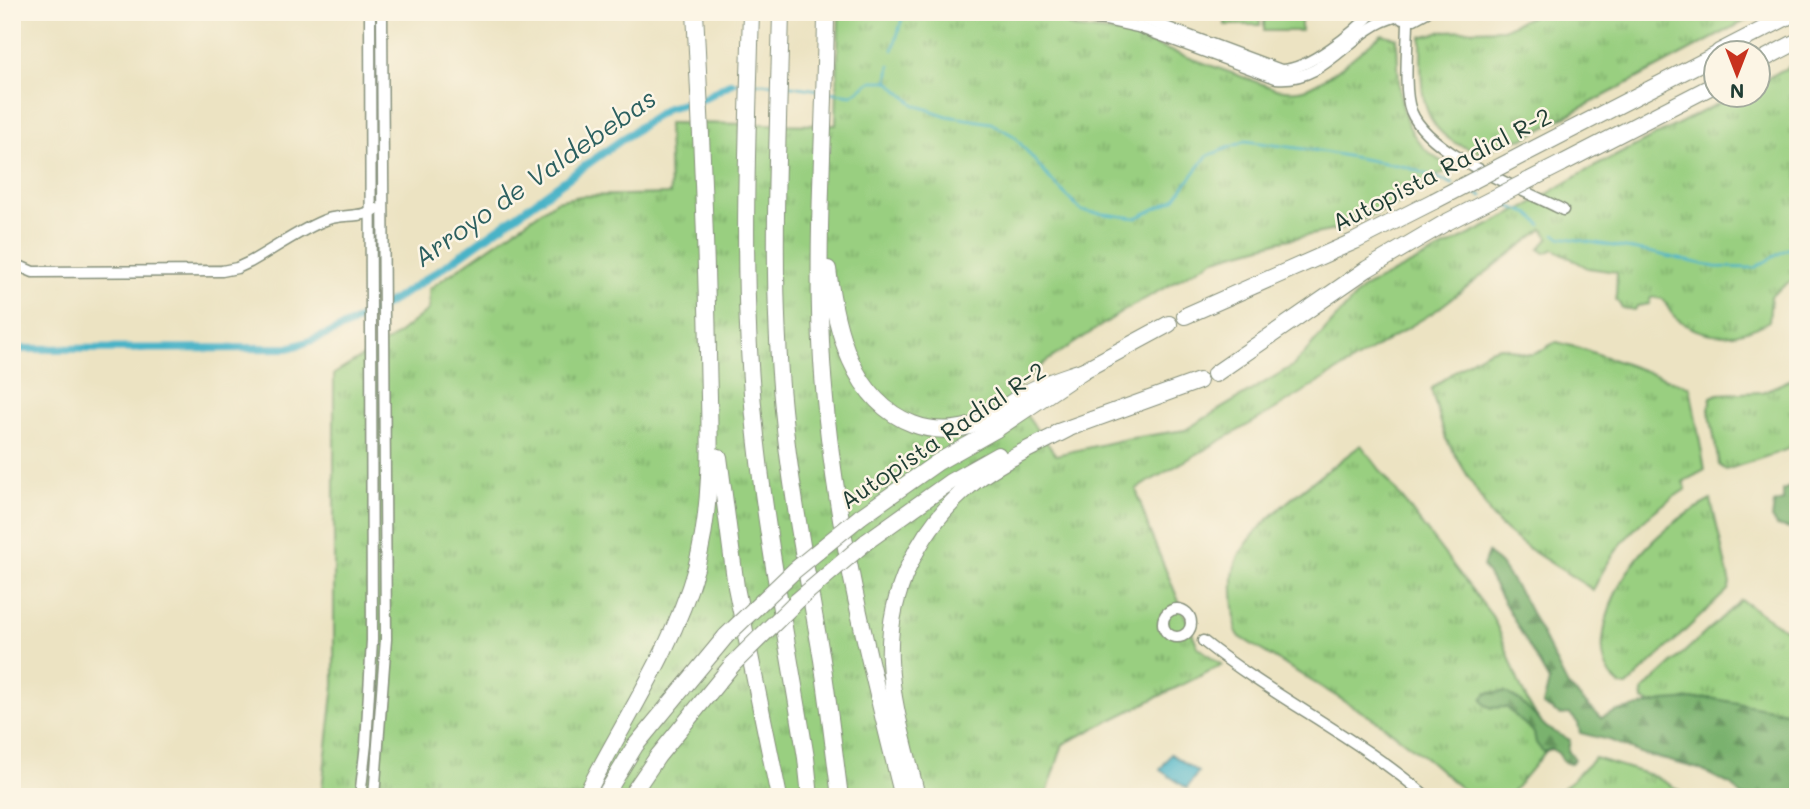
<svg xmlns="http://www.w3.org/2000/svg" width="1810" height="809" font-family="Mali,sans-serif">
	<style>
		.grass { fill: url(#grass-tufts); stroke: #5c865a; stroke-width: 2 }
		.forest { fill: url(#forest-firs); stroke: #4c7851; stroke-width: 2 }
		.pitch { fill: #99cf80; stroke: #5c865a; stroke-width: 2 }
		.water { fill: url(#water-ripples); stroke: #34787e; stroke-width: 2 }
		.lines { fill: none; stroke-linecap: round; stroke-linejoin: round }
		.stream { stroke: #49b3c7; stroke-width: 2.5 }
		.canal { stroke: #49b3c7; stroke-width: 8 }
		.minor-casing { stroke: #86907b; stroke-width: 13 }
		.highway-casing { stroke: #86907b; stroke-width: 18 }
		.minor { stroke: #fff; stroke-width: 10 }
		.highway { stroke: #fff; stroke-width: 16 }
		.highway-bridge-casing { stroke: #86907b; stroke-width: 18; stroke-linecap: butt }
		.highway-bridge { stroke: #fff; stroke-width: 16 }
		.labels { text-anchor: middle; stroke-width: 5; stroke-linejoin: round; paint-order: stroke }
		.street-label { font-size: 24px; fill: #1f3d34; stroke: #fcf5e5 }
		.water-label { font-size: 26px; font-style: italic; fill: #2c6060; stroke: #fcf5e5 }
	</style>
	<defs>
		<pattern id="grass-tufts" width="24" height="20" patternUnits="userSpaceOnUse" patternTransform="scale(1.75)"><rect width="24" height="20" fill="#99cf80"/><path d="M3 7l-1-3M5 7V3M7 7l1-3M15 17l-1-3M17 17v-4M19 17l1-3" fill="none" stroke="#7ca96a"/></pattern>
		<pattern id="forest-firs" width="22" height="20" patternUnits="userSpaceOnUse" patternTransform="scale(1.75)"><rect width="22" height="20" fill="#7ab26e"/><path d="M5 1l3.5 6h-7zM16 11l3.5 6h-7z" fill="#63925b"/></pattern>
		<pattern id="water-ripples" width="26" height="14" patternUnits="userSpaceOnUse" patternTransform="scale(1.75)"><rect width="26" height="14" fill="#49b3c7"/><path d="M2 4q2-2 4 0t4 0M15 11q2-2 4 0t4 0" fill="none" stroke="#3c93a2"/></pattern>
	</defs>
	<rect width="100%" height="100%" fill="#fcf5e5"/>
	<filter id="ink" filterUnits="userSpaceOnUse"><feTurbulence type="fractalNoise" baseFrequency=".0143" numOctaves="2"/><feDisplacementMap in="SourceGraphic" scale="14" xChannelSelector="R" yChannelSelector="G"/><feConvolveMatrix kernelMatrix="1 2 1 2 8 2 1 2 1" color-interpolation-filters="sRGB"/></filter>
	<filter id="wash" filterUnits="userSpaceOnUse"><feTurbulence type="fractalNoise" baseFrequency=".00686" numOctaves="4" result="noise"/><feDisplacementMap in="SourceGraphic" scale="28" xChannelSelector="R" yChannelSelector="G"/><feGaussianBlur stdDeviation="1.57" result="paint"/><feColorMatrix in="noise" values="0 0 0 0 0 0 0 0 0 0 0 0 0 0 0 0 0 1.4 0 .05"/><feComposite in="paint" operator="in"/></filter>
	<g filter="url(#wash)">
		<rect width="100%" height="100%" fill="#ece3c2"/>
		<g class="grass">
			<path d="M839 12H1039L1075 28 1121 33 1276 89C1285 90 1294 92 1303 89 1326 83 1362 50 1382 34L1397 38C1399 90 1396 146 1455 167L1415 187 1397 205 1340 229 1280 241 1215 259 1122 312 1044 363 1011 395 1056 455 1126 439 1185 430 1294 365 1363 288 1527 206 1586 171 1735 95 1758 94V83L1798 62V275L1771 296 1769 321C1740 339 1703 341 1675 317 1670 313 1667 305 1663 299L1651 297 1649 304 1637 306 1635 310 1622 308 1616 299 1617 272 1588 268 1554 249 1545 253 1539 249 1549 238 1543 229 1434 312 1262 417 1136 489 1149 530 1198 647 1222 665 1063 744 1046 797H321L334 685V374L393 338 429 309V289L556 201 581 196 670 194 668 123 836 125Z"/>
			<path d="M1540 12H1762L1525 138 1510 140 1482 153C1473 149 1460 147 1452 141 1415 117 1422 74 1421 37L1443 31 1503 29Z"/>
			<path d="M1557 342 1586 350 1690 387 1705 470 1683 482 1686 489C1643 516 1615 543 1593 590 1560 567 1519 547 1492 517L1446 439 1431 389C1445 378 1484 348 1501 347 1512 347 1520 356 1533 354 1542 352 1548 345 1557 342Z"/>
			<path d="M1798 376V446L1726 470 1719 465 1709 409 1711 397 1718 394 1763 392Z"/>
			<path d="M1361 445 1492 616C1514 657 1518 707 1557 738L1508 797H1471L1430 761 1380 723 1240 637 1236 631C1235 613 1230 582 1235 566 1248 524 1325 473 1361 445Z"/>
			<path d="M1711 500 1730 584 1728 590 1627 686H1620C1604 671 1600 654 1604 633 1613 572 1658 527 1711 500Z"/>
			<path d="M1741 600 1798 638V691L1788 724 1675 713 1643 700 1642 691Z"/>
			<path d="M1595 758 1654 776 1691 797H1554Z"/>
		</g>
		<g class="forest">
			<path d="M1798 474V521L1790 529 1776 526 1772 519 1774 504 1783 501V490L1789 487Z"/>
			<path d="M1488 553 1501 565 1525 601 1568 686 1601 718 1618 711 1664 701 1710 698 1798 714V797H1742L1733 786 1699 769 1640 753 1612 741 1580 733 1578 723 1570 714 1560 715 1543 705 1549 681 1483 566Z"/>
			<path d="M1505 692 1520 701 1547 728 1570 740 1568 751 1575 759 1570 764 1564 762 1558 753 1551 749 1543 752 1536 743 1534 733 1506 707 1492 708 1485 705 1482 699 1487 693Z"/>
		</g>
		<g class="pitch">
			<rect x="1225" y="12" width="35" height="13"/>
			<rect x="1264" y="12" width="37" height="19"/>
		</g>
		<path class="water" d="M1171 754 1198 772 1187 788 1160 770Z"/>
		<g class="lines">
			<g class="stream">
				<path d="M893 50 904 12"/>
				<path d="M888 81 890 65"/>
				<path d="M731 83H743"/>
				<path d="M756 83 774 84"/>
				<path d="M784 85 819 90"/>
				<path d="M829 92 852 95 872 81H888L915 105 947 116 991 123 1014 136 1050 179 1082 211 1136 218 1174 200 1207 156 1246 141 1319 151 1407 167 1453 184"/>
				<path d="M1469 190 1482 196"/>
				<path d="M1498 202 1530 214 1541 225"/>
				<path d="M1555 234 1560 237 1649 252 1715 267 1754 268 1798 243"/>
			</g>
			<path class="canal" d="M12 349 288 348C359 328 419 285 479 242 542 198 604 151 667 108L705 98 731 83"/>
		</g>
	</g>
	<g filter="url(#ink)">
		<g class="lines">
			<g class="minor-casing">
				<g id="minor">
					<path d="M1063 12 1074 17 1106 20 1138 27 1276 78C1327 83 1350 29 1395 17"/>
					<path d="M1117 12 1136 16 1281 70C1308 70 1355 32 1373 12"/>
					<path d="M1402 19H1414L1427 12"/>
					<path d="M1408 20C1408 43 1403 91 1411 111 1429 155 1521 188 1563 210"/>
					<path d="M12 257 17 265 33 272 222 271 237 268 250 262C274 249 302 228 328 219 343 214 364 218 376 209"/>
					<circle cx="1177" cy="623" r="14"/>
					<path d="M1203 641C1274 698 1358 737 1427 797"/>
					<path d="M360 797 366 744 372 640 370 12"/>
					<path d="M374 797 386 639 382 12"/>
				</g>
			</g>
			<g class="highway-casing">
				<g id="highway">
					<path d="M751 12C747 147 741 282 754 416 765 531 788 645 806 758L810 797"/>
					<path d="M781 12C778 144 770 278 783 409 791 494 808 577 822 660 829 706 834 751 840 797"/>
					<path d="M826 12C825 129 815 245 822 361 831 509 867 654 903 797"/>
					<path d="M1719 52 1797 12"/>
					<path d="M1758 62 1798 41"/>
					<path d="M1526 153 1716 55"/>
					<path d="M1561 164 1716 84"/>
					<path d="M828 269C835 327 852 401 913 424 931 431 951 431 970 426 992 419 1006 405 1025 394 1042 383 1065 377 1084 370"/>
					<path d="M1185 316 1355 241 1434 201"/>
					<path d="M1215 374 1367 269 1445 223"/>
					<path d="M1058 432 1199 381"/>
					<path d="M719 457 736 587 779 797"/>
					<path d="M860 517 938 462 995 430 1084 370 1169 324"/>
					<path d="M866 542 950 482 998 455"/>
					<path d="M585 797C623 721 673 650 696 568 715 497 709 424 708 352 706 239 701 125 695 12"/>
					<path d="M604 797 635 746 726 636"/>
					<path d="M630 797 658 756 733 664"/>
					<path d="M917 797C907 752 892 707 890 661 887 595 917 532 967 488 995 463 1034 447 1068 429"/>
				</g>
			</g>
			<use href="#minor" class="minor"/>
			<use href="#highway" class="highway"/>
			<g class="highway-bridge-casing">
				<g id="highway-bridge">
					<path d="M1434 201 1526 153"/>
					<path d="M1445 223 1561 164"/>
					<path d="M726 636 795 570 860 517"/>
					<path d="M733 664 798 600 866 542"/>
				</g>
			</g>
			<use href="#highway-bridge" class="highway-bridge"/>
		</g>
	</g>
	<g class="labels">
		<g class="street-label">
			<text transform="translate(1442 170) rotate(-27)" y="8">Autopista Radial R-2</text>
			<text transform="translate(943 436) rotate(-34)" y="8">Autopista Radial R-2</text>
		</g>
		<g class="water-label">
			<text transform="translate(535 178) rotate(-35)" y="9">Arroyo de Valdebebas</text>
		</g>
	</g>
	<rect width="1810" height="809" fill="none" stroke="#fcf5e5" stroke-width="42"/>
	<g transform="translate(1737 74) rotate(180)"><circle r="33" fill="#fcf5e5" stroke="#a4ab9e" stroke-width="2"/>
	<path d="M0-5L12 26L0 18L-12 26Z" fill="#c8321e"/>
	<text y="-10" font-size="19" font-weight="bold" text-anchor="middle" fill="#1f3d34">N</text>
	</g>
</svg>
